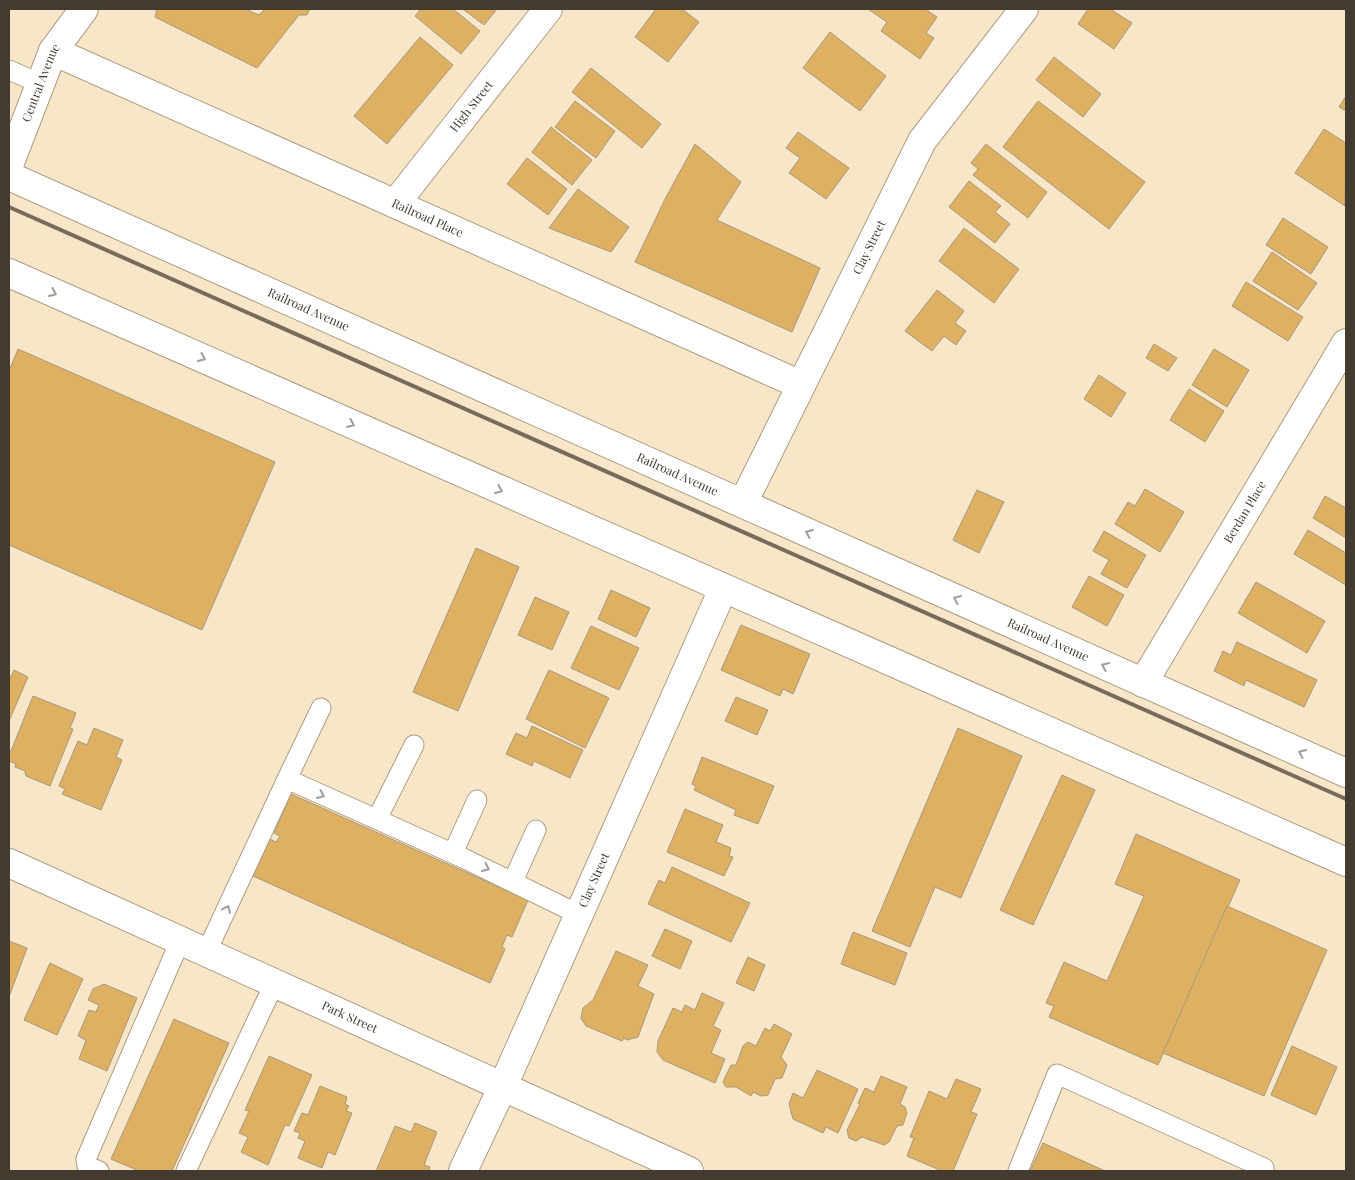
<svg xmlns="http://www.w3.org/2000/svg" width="1355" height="1180" font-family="'Playfair Display',serif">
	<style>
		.building { fill: #deb162; stroke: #a9977c }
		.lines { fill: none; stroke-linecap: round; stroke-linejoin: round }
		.lane-casing { stroke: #ae9c81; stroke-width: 21 }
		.street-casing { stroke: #ae9c81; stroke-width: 30 }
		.secondary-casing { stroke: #ae9c81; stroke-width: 30 }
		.lane { stroke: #fff; stroke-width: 19 }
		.street { stroke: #fff; stroke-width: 28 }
		.secondary { stroke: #fff; stroke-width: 28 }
		.rail { stroke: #776c5b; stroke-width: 4 }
		.oneway { stroke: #a19d98 }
		.labels { text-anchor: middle; stroke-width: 4.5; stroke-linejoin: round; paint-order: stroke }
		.street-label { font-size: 12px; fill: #433b30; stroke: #fff }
	</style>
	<rect width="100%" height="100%" fill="#f8e6c8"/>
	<g class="building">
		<path d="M157 9H245L259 15 265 9H310L307 15H299L257 68 155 17Z"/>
		<path d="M421 9H453L480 31 461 54 415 16Z"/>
		<path d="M463 9H497L484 25Z"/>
		<path d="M656 9H682L699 22 668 62 635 37Z"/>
		<path d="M868 9H925L937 17 926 33 934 38 920 59 881 31 887 22Z"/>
		<path d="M1088 9H1110L1132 23 1114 49 1078 24Z"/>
		<path d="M830 32 886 76 860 111 803 68Z"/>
		<path d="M420 37 453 65 387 144 354 116Z"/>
		<path d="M1054 57 1101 94 1083 117 1036 80Z"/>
		<path d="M591 68 661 124 642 148 572 92Z"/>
		<path d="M1346 96V111L1339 107Z"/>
		<path d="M575 101 615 131 596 158 555 127Z"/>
		<path d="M1038 101 1145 182 1109 229 1003 147Z"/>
		<path d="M551 127 592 160 572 185 532 152Z"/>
		<path d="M1324 129 1346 143 1345 206 1295 173Z"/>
		<path d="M798 132 849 168 826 199 789 173 800 158 786 148Z"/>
		<path d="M695 144 741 182 717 220 820 268 792 332 635 262 665 199Z"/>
		<path d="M986 144 1047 192 1028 218 973 175 978 169 971 163Z"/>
		<path d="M527 158 567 189 548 215 507 184Z"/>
		<path d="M969 181 1001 206 995 212 1010 224 995 243 949 207Z"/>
		<path d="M578 189 629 227 611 252 549 228Z"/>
		<path d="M1283 218 1328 247 1311 274 1266 245Z"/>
		<path d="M964 228 1019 269 994 303 939 261Z"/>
		<path d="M1272 252 1317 283 1298 310 1253 281Z"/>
		<path d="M1246 282 1303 317 1288 341 1232 306Z"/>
		<path d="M937 290 964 311 955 323 966 331 956 345 944 336 932 351 905 331Z"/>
		<path d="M1154 344 1177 358 1168 371 1146 358Z"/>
		<path d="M18 349 275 462 202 630 9 545V371Z"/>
		<path d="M1214 349 1249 370 1227 407 1192 385Z"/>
		<path d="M1099 375 1126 393 1111 417 1084 399Z"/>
		<path d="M1189 389 1224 411 1205 442 1170 420Z"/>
		<path d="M1145 489 1184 512 1160 552 1115 524 1128 502 1135 506Z"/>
		<path d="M977 490 1004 502 979 553 953 540Z"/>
		<path d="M1325 496 1346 508V538L1313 518Z"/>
		<path d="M1308 530 1346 553V585L1294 554Z"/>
		<path d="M1104 531 1146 555 1127 588 1101 574 1109 560 1093 551Z"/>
		<path d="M476 548 519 567 458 711 413 692Z"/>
		<path d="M1089 576 1124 595 1107 626 1072 607Z"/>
		<path d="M1256 582 1325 621 1307 653 1238 613Z"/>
		<path d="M611 590 650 608 636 637 598 619Z"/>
		<path d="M535 597 569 612 552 650 518 635Z"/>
		<path d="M741 625 810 654 793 694 783 689 780 696 721 670Z"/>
		<path d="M591 626 639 648 619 690 571 668Z"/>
		<path d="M1237 642 1317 680 1304 707 1246 680 1244 686 1214 671 1223 651 1231 655Z"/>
		<path d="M14 670 28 677 9 721V681Z"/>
		<path d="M549 670 609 698 585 748 526 719Z"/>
		<path d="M33 696 76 713 70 728 73 729 50 786 26 776 25 771 15 767 16 764 9 761V756Z"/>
		<path d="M736 697 768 710 757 735 725 721Z"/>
		<path d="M532 726 583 750 570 778 534 761 532 766 506 754 516 733 527 738Z"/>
		<path d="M94 728 123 740 116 757 122 760 101 810 62 794 65 789 59 786 78 741 87 745Z"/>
		<path d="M958 728 1022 756 961 898 935 887 910 947 872 931Z"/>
		<path d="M702 757 774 786 758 824 734 815 736 810 694 790 696 786 692 784Z"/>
		<path d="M1062 775 1095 790 1033 925 1000 910Z"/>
		<path d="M291 794 528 900 512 937 507 935 502 947 505 949 490 983 253 876 270 839 276 842 280 836 274 833Z"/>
		<path d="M685 809 723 825 716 842 731 848 729 856 733 857 724 876 667 852Z"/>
		<path d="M1136 834 1240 880 1158 1065 1049 1017 1054 1006 1046 1003 1064 962 1107 981 1144 896 1115 884Z"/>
		<path d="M672 867 750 903 731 942 648 904 659 880 665 883Z"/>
		<path d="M1227 906 1327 950 1264 1096 1163 1053Z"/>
		<path d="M665 929 692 941 680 969 652 956Z"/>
		<path d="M853 932 907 953 895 985 841 964Z"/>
		<path d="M9 941 27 948 9 997Z"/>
		<path d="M616 951 648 965 638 986 654 994 638 1037 627 1040 624 1038 622 1041 586 1026 581 1018 583 1008 593 1000Z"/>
		<path d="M748 957 765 965 754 991 736 983Z"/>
		<path d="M50 963 83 979 57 1035 24 1020Z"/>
		<path d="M104 984 137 998 107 1071 79 1059 86 1040 78 1036 89 1010 96 1012 99 1005 88 1000 93 989Z"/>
		<path d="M702 993 724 1003 713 1026 721 1030 711 1053 725 1059 715 1083 663 1060 657 1052 658 1041 673 1008 682 1012 685 1005 695 1010Z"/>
		<path d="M174 1019 229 1043 172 1171H139L111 1159Z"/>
		<path d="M774 1024 792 1034 781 1057 787 1065 782 1078 775 1079 768 1095 761 1096 753 1092 751 1096 736 1087H726L723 1082 731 1065H736L743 1046 748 1042 756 1046 765 1028 770 1031Z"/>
		<path d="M1292 1046 1337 1067 1316 1115 1271 1095Z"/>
		<path d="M269 1056 312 1075 289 1126 285 1125 268 1165 241 1152 248 1137 239 1133 249 1111 245 1110Z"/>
		<path d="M817 1070 858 1089 838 1133 826 1127 823 1133 793 1119 789 1104 793 1093 803 1098Z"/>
		<path d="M881 1076 907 1087 900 1104 905 1107 907 1113 903 1125 897 1126 889 1142 884 1145 862 1137 856 1141 849 1138 847 1130 860 1104 858 1103 865 1088 874 1092Z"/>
		<path d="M956 1079 981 1089 971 1112 977 1114 953 1171H942L907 1156 914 1138 910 1137 929 1091 947 1099Z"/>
		<path d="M320 1086 347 1097 345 1104 349 1106 346 1111 352 1113 335 1155 328 1152 322 1168 298 1158 305 1141 298 1138 300 1133 294 1131 302 1113 308 1115Z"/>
		<path d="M415 1123 437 1132 424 1165 430 1167 429 1171H376L395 1126 411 1132Z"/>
		<path d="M1043 1143 1105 1171H1030Z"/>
	</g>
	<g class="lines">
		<g class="lane-casing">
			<g id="lane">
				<path d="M9 70 41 84"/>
				<path d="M287 779 321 708"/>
				<path d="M377 819 414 745"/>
				<path d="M453 853 477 800"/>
				<path d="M513 881 536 830"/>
				<path d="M206 953 287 779 465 859 578 914"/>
				<path d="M99 1171 87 1166 86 1159 180 941"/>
				<path d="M186 1171 274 984"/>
				<path d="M1018 1171 1057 1074 1264 1168 1262 1171"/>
			</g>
		</g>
		<g class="street-casing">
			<g id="street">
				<path id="s1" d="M53 51 801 385"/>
				<path id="s2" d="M9 176 1346 773"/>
				<path id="s3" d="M395 204 548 9"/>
				<path d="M9 273 1346 862"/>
				<path id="s4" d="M743 503 922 141 1024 9"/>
				<path id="s5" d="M1143 683 1346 343"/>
				<path id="s6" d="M9 863 689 1171"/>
				<path id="s7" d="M463 1171 503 1086 723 589"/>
			</g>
		</g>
		<g class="secondary-casing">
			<g id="secondary">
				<path id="s8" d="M9 165 53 51 84 9"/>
			</g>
		</g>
		<use href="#lane" class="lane"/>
		<use href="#street" class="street"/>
		<use href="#secondary" class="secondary"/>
		<path class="rail" d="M9 207 1346 799"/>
	</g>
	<defs><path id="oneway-chevron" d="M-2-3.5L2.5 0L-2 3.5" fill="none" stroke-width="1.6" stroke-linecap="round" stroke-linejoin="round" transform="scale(1.25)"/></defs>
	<g class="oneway">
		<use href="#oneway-chevron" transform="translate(53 293) rotate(24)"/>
		<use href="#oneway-chevron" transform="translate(202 358) rotate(24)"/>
		<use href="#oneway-chevron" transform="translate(351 424) rotate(24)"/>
		<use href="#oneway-chevron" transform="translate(499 490) rotate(24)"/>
		<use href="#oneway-chevron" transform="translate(809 533) rotate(-156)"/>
		<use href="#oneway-chevron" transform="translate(957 599) rotate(-156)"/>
		<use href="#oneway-chevron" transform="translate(1105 666) rotate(-156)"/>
		<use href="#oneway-chevron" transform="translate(1302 753) rotate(-156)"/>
		<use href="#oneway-chevron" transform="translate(321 795) rotate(24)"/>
		<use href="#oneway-chevron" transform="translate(486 868) rotate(25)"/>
		<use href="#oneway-chevron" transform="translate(227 909) rotate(-65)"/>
	</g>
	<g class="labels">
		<g class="street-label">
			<text dy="4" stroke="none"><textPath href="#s8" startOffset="88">Central Avenue</textPath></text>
			<text dy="4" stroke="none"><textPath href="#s3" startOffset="124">High Street</textPath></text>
			<text dy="4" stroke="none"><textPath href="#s1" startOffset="410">Railroad Place</textPath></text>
			<text dy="4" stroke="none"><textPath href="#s4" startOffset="285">Clay Street</textPath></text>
			<text dy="4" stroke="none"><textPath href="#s2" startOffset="328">Railroad Avenue</textPath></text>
			<text dy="4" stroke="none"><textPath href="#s2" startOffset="732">Railroad Avenue</textPath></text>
			<text dy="4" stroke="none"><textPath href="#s5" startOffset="199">Berdan Place</textPath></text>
			<text dy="4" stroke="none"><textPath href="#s2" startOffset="1138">Railroad Avenue</textPath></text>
			<text dy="4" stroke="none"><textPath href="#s7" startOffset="319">Clay Street</textPath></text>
			<text dy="4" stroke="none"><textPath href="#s6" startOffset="374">Park Street</textPath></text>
		</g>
	</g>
	<rect width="1355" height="1180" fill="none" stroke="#433b30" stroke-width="20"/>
</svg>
